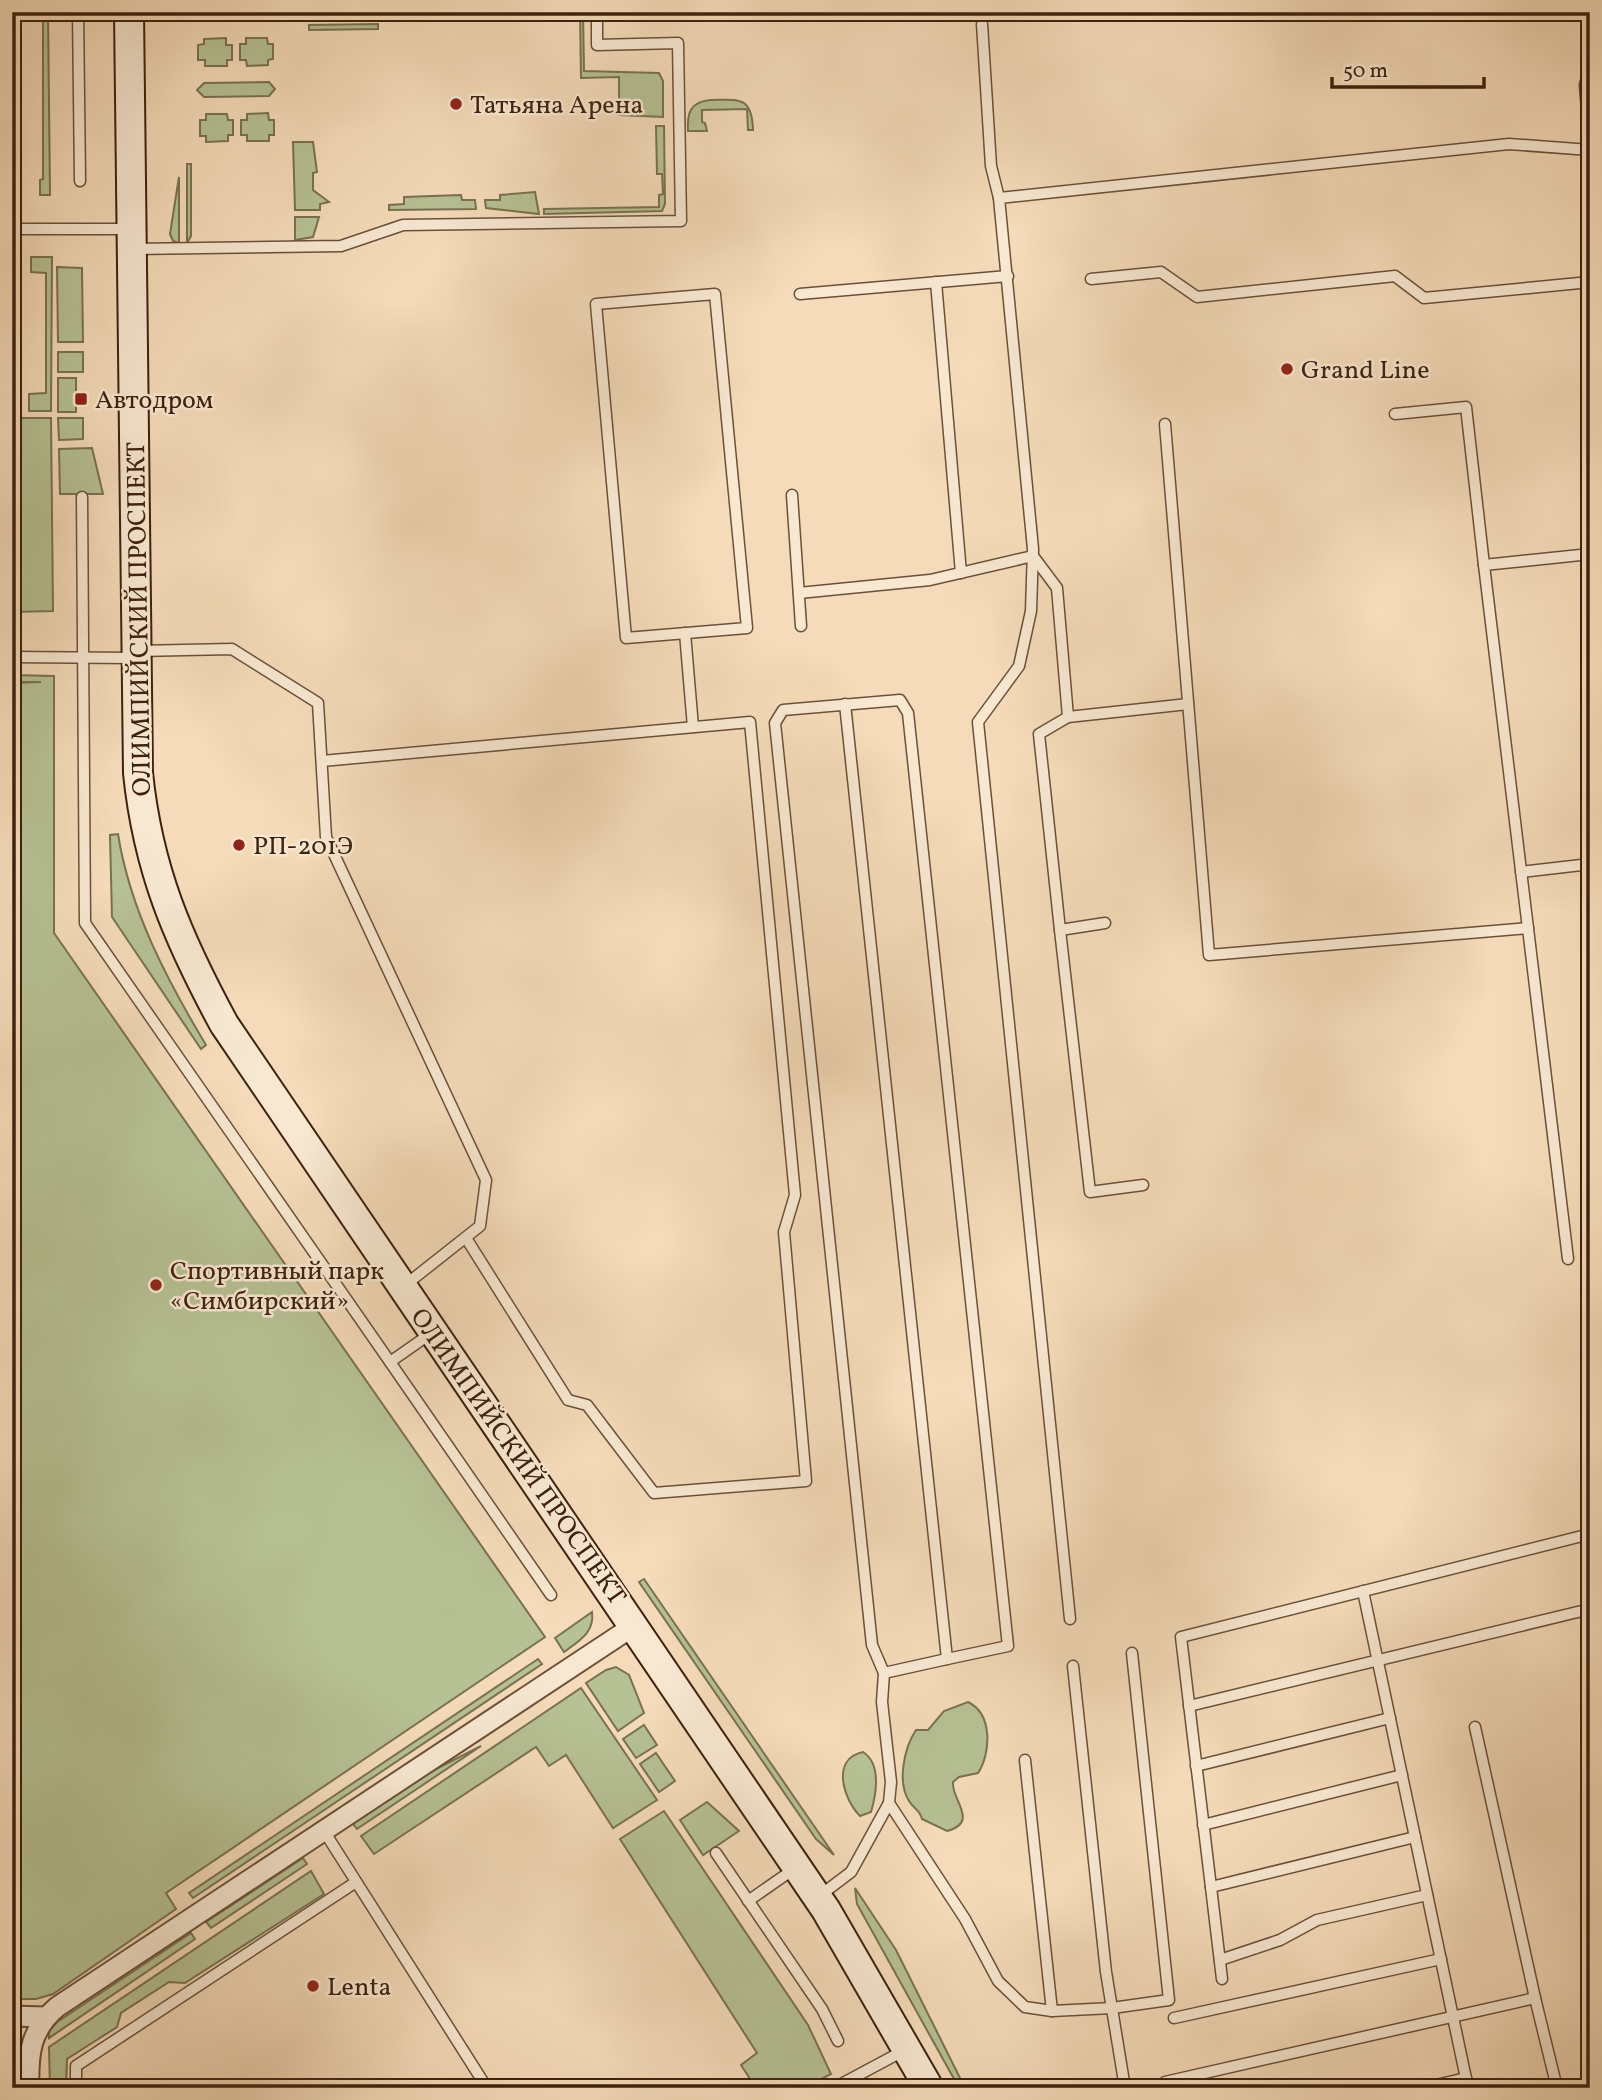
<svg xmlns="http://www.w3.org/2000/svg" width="1602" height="2100" font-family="Vollkorn,serif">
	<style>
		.green { fill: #b6c194; stroke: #7a7152; stroke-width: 2 }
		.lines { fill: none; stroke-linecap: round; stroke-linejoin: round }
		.lane-casing { stroke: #6c503a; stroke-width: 13 }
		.street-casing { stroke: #6c503a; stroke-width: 23 }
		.secondary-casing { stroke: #3e210f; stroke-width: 32 }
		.lane { stroke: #f8e8d2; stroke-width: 10 }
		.street { stroke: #f8e8d2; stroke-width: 19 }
		.secondary { stroke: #f8e8d2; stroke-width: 28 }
		.poi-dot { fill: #8f2418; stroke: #f8e8d2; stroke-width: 2.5 }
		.labels { text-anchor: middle; stroke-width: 5; stroke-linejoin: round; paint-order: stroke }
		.poi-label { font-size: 26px; fill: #3e210f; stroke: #f8e8d2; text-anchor: start }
		.street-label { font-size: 26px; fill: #3e210f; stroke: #f8e8d2 }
	</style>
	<rect width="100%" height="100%" fill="#f5dbb9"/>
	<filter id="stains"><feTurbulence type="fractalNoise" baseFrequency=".00286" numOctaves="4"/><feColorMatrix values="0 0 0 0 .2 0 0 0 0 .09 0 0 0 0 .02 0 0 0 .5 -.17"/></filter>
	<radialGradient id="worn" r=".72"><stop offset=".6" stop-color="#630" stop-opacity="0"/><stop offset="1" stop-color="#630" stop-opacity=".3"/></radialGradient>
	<g class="green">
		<path d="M43 12H48L50 195H40V180L43 179Z"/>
		<path d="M580 12H583L584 71 659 73 663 81V117L619 115V77L581 78Z"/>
		<path d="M378 24V29L309 30V25Z"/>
		<path d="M226 38V45H232V60H227V66H205V60H198V45L204 44V39Z"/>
		<path d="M246 38H267L268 44H273V59L268 60V65L247 66 246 60H240V44H246Z"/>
		<path d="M269 82 275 89 269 96 204 97 197 90 204 83Z"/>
		<path d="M710 100C738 100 752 95 753 130H748L747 109 702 110V122L705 123 707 131H688C687 113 690 102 710 100Z"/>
		<path d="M268 113 269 120H274V135H269V141H247V135H241V120H247V114Z"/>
		<path d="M206 114H227L228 120H233V135H228V141L206 142V136H200V120H206Z"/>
		<path d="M656 126H664L665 204 662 211 544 214V209L659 207V195L663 194 662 174H657Z"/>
		<path d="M293 142H313L317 172 313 173V190L329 202 320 204V210H295Z"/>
		<path d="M187 164H191V236L187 243Z"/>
		<path d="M179 177V243L173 241 170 234Z"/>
		<path d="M535 192 539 214 486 208 485 200H500V195Z"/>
		<path d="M461 195 462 200H475L476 209 389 210V205L404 204V197Z"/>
		<path d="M295 217H319L313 237 295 240Z"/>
		<path d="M31 257H52L51 411H29V394L46 393V273L31 272Z"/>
		<path d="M57 267 82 268 83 342H58Z"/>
		<rect x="58" y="352" width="25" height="20"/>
		<rect x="58" y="378" width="18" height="34"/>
		<path d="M12 418H51L53 611 12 612Z"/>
		<path d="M58 418H83V439L59 440Z"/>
		<path d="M92 448 103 494H60L59 449Z"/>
		<path d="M12 675 54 676V933L545 1637 166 1893 176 1909 53 1994 36 1999H12V683L41 682H12Z"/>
		<path d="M118 834C130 910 167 980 206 1045L201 1049 112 917 110 835Z"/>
		<path d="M644 1579 834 1855 816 1839 639 1582Z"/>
		<path d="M592 1612C595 1632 579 1641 564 1652L555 1638Z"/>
		<path d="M538 1659 542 1664 193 1898 189 1893Z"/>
		<path d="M616 1667 629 1675 644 1713 618 1731 586 1683 606 1670Z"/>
		<path d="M581 1688 657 1800 613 1828 566 1755 549 1766 536 1747 374 1854 361 1836Z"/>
		<path d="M968 1702C993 1714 991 1753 978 1773L959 1777 953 1782C951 1800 980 1822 947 1831L922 1819C920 1810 914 1809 909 1801 897 1782 904 1748 916 1730H928L944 1711Z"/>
		<path d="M644 1725 657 1745 636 1758 623 1739Z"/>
		<path d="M481 1746 357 1829 353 1824 432 1771Z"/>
		<path d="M863 1752C882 1764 876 1795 871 1812L860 1816C844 1800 830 1759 863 1752Z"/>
		<path d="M656 1753 675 1781 659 1792 640 1764Z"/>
		<path d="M707 1802 739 1831 703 1855 680 1820Z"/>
		<path d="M664 1811 808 2025 831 2074 804 2088H756L741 2065 757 2053 620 1839Z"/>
		<path d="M303 1858 307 1864 211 1928 206 1922Z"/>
		<path d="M311 1871 324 1894 185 1983 169 1982 121 2013 117 2027 67 2059 66 2088H50L49 2047Z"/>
		<path d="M855 1888 896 1950 965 2088H959L862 1913 857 1904Z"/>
		<path d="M191 1933 195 1939 49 2038V2031L57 2022Z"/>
	</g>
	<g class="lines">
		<g class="lane-casing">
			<g id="lane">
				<path d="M78 12 80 181"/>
				<path d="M982 24 991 166 999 198"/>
				<path d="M1590 66 1585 85 1590 148"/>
				<path d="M12 229H131"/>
				<path d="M133 249 341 246 403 225 681 221 678 43 597 45V12"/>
				<path d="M1091 279 1161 272 1197 297 1395 276 1424 298 1590 282"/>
				<path d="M936 282 961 573"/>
				<path d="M715 294 747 628 626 638 596 304Z"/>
				<path d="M800 294 1008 276"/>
				<path d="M1395 414 1466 407 1484 565"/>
				<path d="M1165 424 1209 955 1528 928"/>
				<path d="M792 495 801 626"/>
				<path d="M82 497 85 923 390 1362"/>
				<path d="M799 593 930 580 1033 556 1057 588 1068 717 1039 734 1060 930 1105 923"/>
				<path d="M685 633 693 727"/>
				<path d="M137 651 232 649 318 703 326 837 486 1180 480 1226 404 1286"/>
				<path d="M12 657 134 658"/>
				<path d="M845 704 947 1659 884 1673"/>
				<path d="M1068 717 1188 704"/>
				<path d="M322 761 750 722 795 1195 784 1232 806 1481 654 1493 587 1405 568 1400 466 1238"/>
				<path d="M1521 872 1590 864"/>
				<path d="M1060 930 1090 1192 1143 1185"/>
				<path d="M1568 1259 1484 565 1590 554"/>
				<path d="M430 1334 390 1362 551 1595"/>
				<path d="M1363 1591 1468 2088"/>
				<path d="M1070 1619 978 722 1019 666 1031 611 1033 549 999 198 1509 144 1590 150"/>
				<path d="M947 1659 1008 1646 908 713 900 700 783 710 775 723 872 1645 884 1673 882 1702 891 1782 889 1803 965 1919 998 1981 1025 2007 1052 2011"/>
				<path d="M1073 1666 1106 1972 1125 2088"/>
				<path d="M1189 1706 1590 1609"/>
				<path d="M1475 1727 1535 1998"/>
				<path d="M1025 1760 1052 2011 1112 2008 1169 2000 1132 1653"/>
				<path d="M1196 1766 1390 1718"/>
				<path d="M1203 1825 1402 1775"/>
				<path d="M324 1831 487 2088"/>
				<path d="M716 1853 822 2009 838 2041"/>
				<path d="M1211 1887 1415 1837"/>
				<path d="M818 1897 851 1872 889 1803"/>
				<path d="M748 1901 794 1869"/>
				<path d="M1220 1960 1280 1940 1317 1920 1427 1895"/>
				<path d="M1222 1979 1181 1637 1590 1534"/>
				<path d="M1174 2018 1441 1959"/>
				<path d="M1165 2082 1535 1998 1557 2088"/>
				<path d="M76 2088V2066L356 1882"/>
				<path d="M834 2088 905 2050"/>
				<path d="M1423 2088 1466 2078"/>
			</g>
		</g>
		<g class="street-casing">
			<g id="street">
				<path d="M12 2016 45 2017"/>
				<path d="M29 2088C28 2054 30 2030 57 2007L635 1625"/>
			</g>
		</g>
		<g class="secondary-casing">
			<path id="secondary" d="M129 12 138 773C148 870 178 939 224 1024L826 1910 929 2088"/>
		</g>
		<use href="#lane" class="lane"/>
		<use href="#street" class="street"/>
		<use href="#secondary" class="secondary"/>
	</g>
	<g class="poi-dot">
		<circle cx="456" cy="104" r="7"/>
		<circle cx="1287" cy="369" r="7"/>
		<rect x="74" y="392" width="14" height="14" rx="3.5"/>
		<circle cx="239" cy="845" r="7"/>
		<circle cx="156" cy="1285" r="7"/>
		<circle cx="313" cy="1986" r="7"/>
	</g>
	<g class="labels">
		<g class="poi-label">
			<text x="470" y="113">Татьяна Арена</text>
			<text x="1301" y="378">Grand Line</text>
			<text x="95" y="408">Автодром</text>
			<text x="253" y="854">РП-201Э</text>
			<text x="170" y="1279">Спортивный парк<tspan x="170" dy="30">«Симбирский»</tspan></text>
			<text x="327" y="1995">Lenta</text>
		</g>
		<g class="street-label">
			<text transform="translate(138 619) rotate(-91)" y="9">ОЛИМПИЙСКИЙ ПРОСПЕКТ</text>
			<text transform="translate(519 1456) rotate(55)" y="9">ОЛИМПИЙСКИЙ ПРОСПЕКТ</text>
		</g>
	</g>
	<rect width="1602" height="2100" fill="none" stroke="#f5dbb9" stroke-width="42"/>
	<rect x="14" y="14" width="1574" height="2072" fill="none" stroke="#3e210f" stroke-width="3.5"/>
	<rect x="21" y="21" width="1560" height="2058" fill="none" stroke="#3e210f" stroke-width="2"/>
	<path d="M1332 77v10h152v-10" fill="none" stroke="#3e210f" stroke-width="3.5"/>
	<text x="1343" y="77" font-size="21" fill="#3e210f" stroke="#f8e8d2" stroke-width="5" paint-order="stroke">50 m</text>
	<rect width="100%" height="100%" filter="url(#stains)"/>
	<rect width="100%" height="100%" fill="url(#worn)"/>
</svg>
